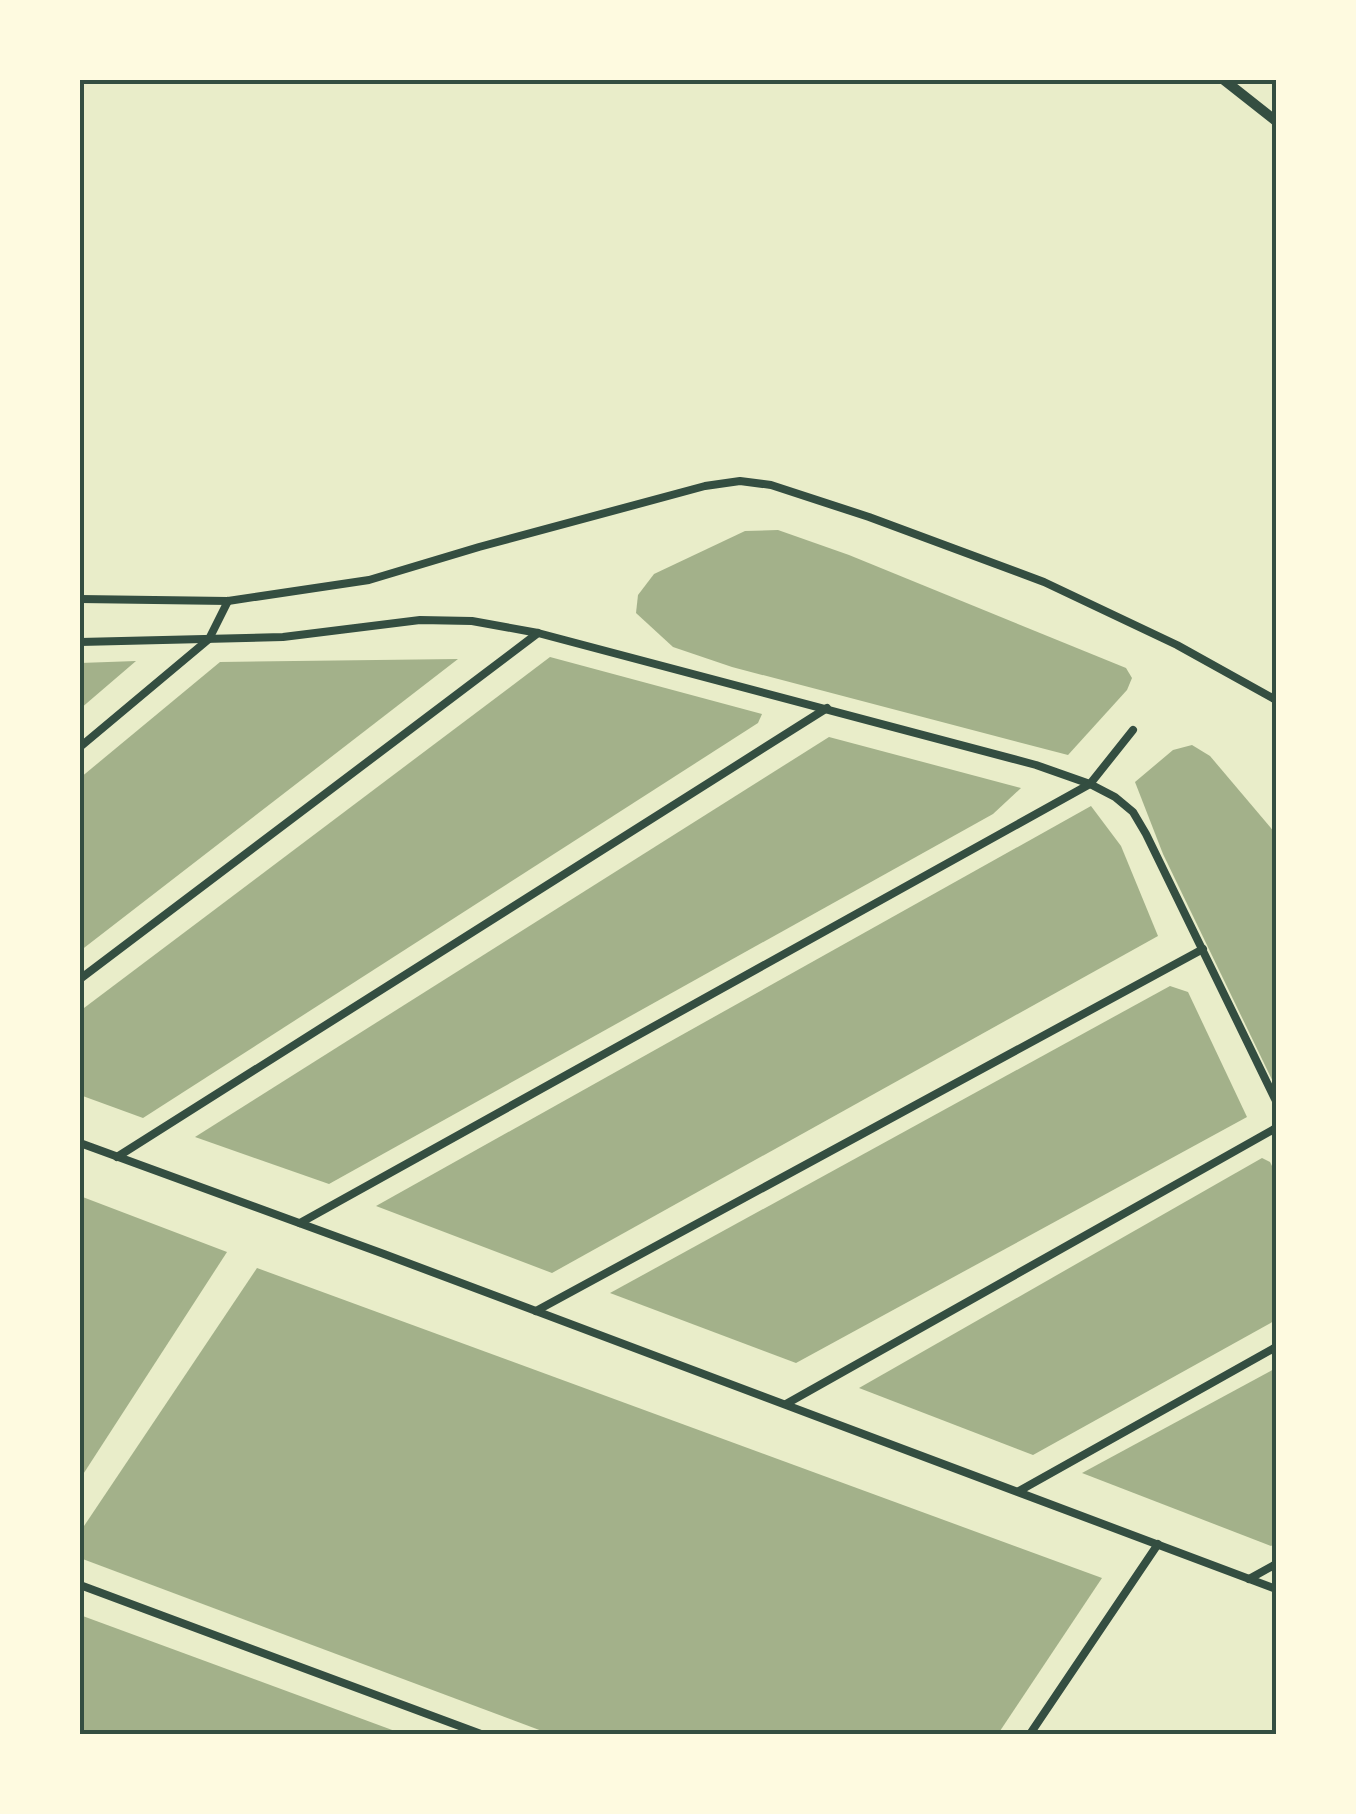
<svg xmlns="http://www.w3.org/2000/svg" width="1356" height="1814" font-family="Ubuntu,sans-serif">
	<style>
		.water { fill: #a3b18a }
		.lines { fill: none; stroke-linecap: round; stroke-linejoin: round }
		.service { stroke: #344e41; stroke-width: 8 }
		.minor { stroke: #344e41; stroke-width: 10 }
		.neatline { fill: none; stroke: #344e41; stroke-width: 4 }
	</style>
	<rect width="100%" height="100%" fill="#e9edc9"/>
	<g class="water">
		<path d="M778 530 849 555 1126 668 1132 678 1127 690 1068 755 732 667 673 647 636 613 638 595 654 574 745 531Z"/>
		<path d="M550 657 762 714 758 723 143 1118 80 1095V1011Z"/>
		<path d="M458 659 80 951V778L220 662Z"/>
		<path d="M136 661 80 709V663Z"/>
		<path d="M829 737 1021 788 993 814 329 1184 195 1137Z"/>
		<path d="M1192 745 1210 756 1276 834V1088L1163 854 1135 782 1173 750Z"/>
		<path d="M1091 806 1121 846 1158 936 552 1273 376 1206Z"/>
		<path d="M1170 986 1188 992 1247 1117 796 1363 610 1293Z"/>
		<path d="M1262 1158 1270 1162 1276 1174V1320L1033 1455 859 1388Z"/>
		<path d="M80 1196 227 1252 80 1479Z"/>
		<path d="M257 1268 1102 1578 998 1734H550L80 1558V1532Z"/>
		<path d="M1276 1368V1543L1271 1546 1082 1473Z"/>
		<path d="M80 1615 403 1734H80Z"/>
	</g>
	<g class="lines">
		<g class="service">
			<path d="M80 599 228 601 369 580 479 547 705 486 740 481 771 485 869 517 1044 582 1177 645 1276 700"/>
			<path d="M80 642 283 637 420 620 472 621 538 633 1036 765 1090 784 1115 797 1133 812 1146 834 1276 1101"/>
			<path d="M80 747 209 639 228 601"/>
			<path d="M80 979 538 633"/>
			<path d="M80 1143 384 1254 1276 1589"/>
			<path d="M117 1157 827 708"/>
			<path d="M300 1223 1090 784 1133 730"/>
			<path d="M536 1311 1203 949"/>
			<path d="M786 1404 1276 1128"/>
			<path d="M1019 1491 1276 1347"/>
			<path d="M1249 1579 1276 1564"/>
			<path d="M80 1585 481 1734"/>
			<path d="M1030 1734 1158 1544"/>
		</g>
		<path class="minor" d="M1224 80 1276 121"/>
	</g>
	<rect width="1356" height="1814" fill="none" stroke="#fefae0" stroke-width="165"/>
	<rect x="82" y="82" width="1192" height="1650" class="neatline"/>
</svg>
